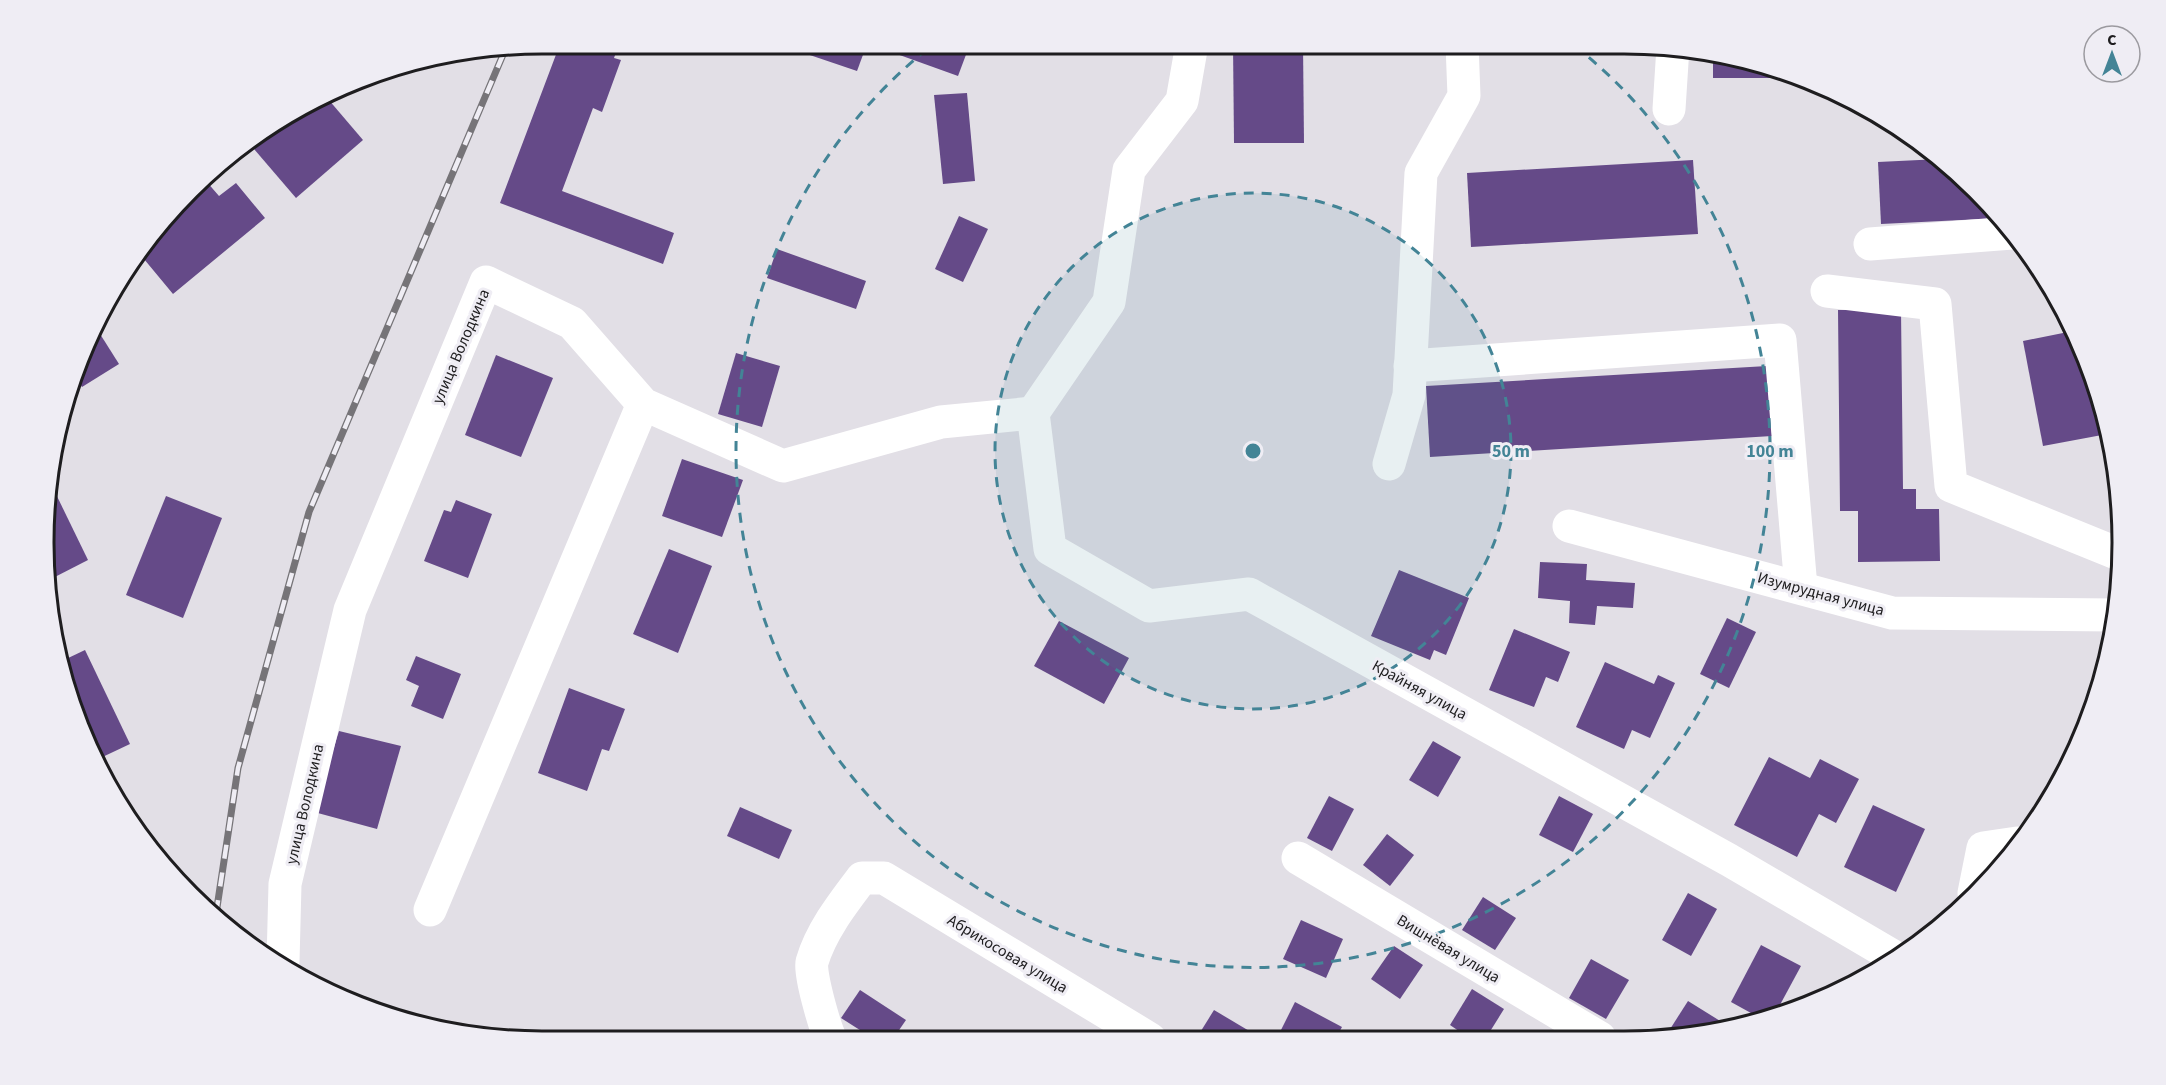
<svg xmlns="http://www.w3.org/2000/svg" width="2166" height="1085" font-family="'Source Sans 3',sans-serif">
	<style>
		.building { fill: #654a88 }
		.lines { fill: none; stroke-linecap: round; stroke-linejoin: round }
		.minor { stroke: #fff; stroke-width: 33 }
		.rail-casing { stroke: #767478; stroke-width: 7 }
		.rail { stroke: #efedf4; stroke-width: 4.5; stroke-dasharray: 14; stroke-linecap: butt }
		.ring { fill: none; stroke: #438496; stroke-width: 3; stroke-dasharray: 10 8 }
		.labels { text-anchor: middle; stroke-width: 6; stroke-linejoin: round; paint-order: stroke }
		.street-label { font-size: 16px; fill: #1e1d1f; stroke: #efedf4 }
		.rim { fill: none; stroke: #1e1d1f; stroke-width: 3 }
		.centre { fill: #438496; stroke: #efedf4; stroke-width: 3 }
		.ring-label { font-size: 18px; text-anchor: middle; font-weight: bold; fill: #438496; stroke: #efedf4; stroke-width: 6; stroke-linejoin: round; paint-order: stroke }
	</style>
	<rect width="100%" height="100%" fill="#e2dfe6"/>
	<g class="building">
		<path d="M560 44H619L614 58 621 60 602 112 593 108 562 191 674 233 663 264 500 203Z"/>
		<path d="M800 44H867L857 71 798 51Z"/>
		<path d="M869 44H970L958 76Z"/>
		<path d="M1233 44H1303L1304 143H1234Z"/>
		<path d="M1713 54 1752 60 1787 73V78H1713Z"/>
		<path d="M967 93 975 181 943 184 934 95Z"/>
		<path d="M328 99 363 140 296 198 248 142Z"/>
		<path d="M1940 159 2002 218 1881 224 1878 162Z"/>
		<path d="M1693 160 1698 234 1471 247 1467 173Z"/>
		<path d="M206 181 219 196 236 183 265 218 173 294 139 253Z"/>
		<path d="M959 216 988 229 963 282 935 269Z"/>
		<path d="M777 249 866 281 856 309 767 278Z"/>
		<path d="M1838 310H1901L1903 489H1916V509H1939L1940 561 1858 562V511H1840Z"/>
		<path d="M95 326 119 364 82 387 74 375 82 351Z"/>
		<path d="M2073 331 2089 366 2102 435 2043 446 2023 341Z"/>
		<path d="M736 353 780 366 762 427 718 414Z"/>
		<path d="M496 355 553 378 521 457 465 435Z"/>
		<path d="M1767 366 1772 436 1430 457 1426 386Z"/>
		<path d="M682 459 743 480 722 537 662 516Z"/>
		<path d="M52 486 88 560 49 580Z"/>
		<path d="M166 496 222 518 183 618 126 595Z"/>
		<path d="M456 500 492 514 468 578 424 561 444 510 451 512Z"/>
		<path d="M669 549 712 566 678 653 633 634Z"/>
		<path d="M1540 562 1587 564 1586 580 1635 583 1633 608 1597 606 1595 625 1569 623 1570 601 1538 598Z"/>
		<path d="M1399 570 1469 598 1446 655 1434 650 1430 660 1371 636Z"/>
		<path d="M1727 618 1756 632 1729 688 1700 674Z"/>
		<path d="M1059 621 1129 658 1104 704 1034 666Z"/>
		<path d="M1514 629 1570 652 1558 682 1546 677 1534 707 1489 690Z"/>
		<path d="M85 650 130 744 94 761 64 660Z"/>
		<path d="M416 656 461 674 443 719 411 706 419 686 406 680Z"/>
		<path d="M1605 662 1654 684 1658 675 1675 683 1650 738 1632 730 1624 749 1576 727Z"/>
		<path d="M569 688 625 709 609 751 602 749 587 791 538 773Z"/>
		<path d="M339 731 401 746 377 829 314 812Z"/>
		<path d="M1433 741 1461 757 1438 797 1409 780Z"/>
		<path d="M1769 757 1810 778 1820 759 1859 779 1836 823 1819 814 1797 857 1734 825Z"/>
		<path d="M1329 796 1354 809 1332 851 1307 838Z"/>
		<path d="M1559 796 1593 814 1573 852 1539 835Z"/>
		<path d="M1873 805 1925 829 1896 892 1844 867Z"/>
		<path d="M740 807 792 830 779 859 727 836Z"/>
		<path d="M1387 834 1414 855 1390 886 1363 865Z"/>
		<path d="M2008 858 1999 871 1994 876 1992 859Z"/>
		<path d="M1688 893 1717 909 1691 956 1662 940Z"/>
		<path d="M1483 897 1516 918 1495 950 1462 930Z"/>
		<path d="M1301 920 1343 939 1326 978 1283 959Z"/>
		<path d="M1761 945 1801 966 1775 1014 1760 1018 1731 1002Z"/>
		<path d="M1394 946 1423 965 1400 999 1371 979Z"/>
		<path d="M1591 959 1629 980 1606 1019 1569 998Z"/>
		<path d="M1472 989 1504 1009 1486 1038H1469L1450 1025Z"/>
		<path d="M860 990 906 1020 893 1039H874L841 1018Z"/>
		<path d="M1688 1001 1725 1024 1722 1028 1688 1037H1665Z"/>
		<path d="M1295 1002 1342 1027 1336 1038 1278 1036Z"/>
		<path d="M1214 1010 1256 1035 1254 1038 1196 1039Z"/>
		<path d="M590 1033 615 1039 614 1040H588Z"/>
	</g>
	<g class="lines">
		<g class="minor">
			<path d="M1669 109 1673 47"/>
			<path d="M1870 244 2012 233"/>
			<path d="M1827 291 1935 304 1951 486 2121 555"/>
			<path d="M1410 366 1780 340 1801 588"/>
			<path d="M1033 413 1050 549 1149 606 1249 594 1729 860 1898 959"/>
			<path d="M1033 413 1109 302 1129 170 1182 101 1192 44"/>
			<path d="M1389 464 1409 395 1421 173 1464 96 1462 44"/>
			<path d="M1569 526 1892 613 2115 615"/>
			<path d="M1298 858 1600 1038"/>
			<path d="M1974 893 1983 848 2017 843"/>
			<path d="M430 910 643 404"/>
			<path d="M283 962 285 884 350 610 486 282 572 323 643 404 783 466 941 422 1033 413"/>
			<path d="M831 1040C825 1028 809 973 812 962 821 931 843 903 862 878H884L1150 1039"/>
		</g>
		<g class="rail-casing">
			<path id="rail" d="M216 914 238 768 309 512 505 50"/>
		</g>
		<use href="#rail" class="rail"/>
	</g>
	<circle cx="1253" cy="451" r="258" fill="#438496" fill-opacity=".12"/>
	<g class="ring">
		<circle cx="1253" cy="451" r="258"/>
		<path d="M1575 46A517 517 0 1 1 931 46"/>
	</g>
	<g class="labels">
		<g class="street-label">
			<text transform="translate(460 346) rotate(-67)" y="6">улица Володкина</text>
			<text transform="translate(1821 593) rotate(15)" y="6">Изумрудная улица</text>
			<text transform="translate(1420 689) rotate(29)" y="6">Крайняя улица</text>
			<text transform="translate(304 804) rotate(-77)" y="6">улица Володкина</text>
			<text transform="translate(1449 948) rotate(31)" y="6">Вишнёвая улица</text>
			<text transform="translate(1008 953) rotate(31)" y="6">Абрикосовая улица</text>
		</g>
	</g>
	<path d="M0 0H2166V1085H0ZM542 54H1624A488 488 0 0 1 2112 542V543A488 488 0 0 1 1624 1031H542A488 488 0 0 1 54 543V542A488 488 0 0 1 542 54Z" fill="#efedf4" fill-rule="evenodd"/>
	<path class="rim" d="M542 54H1624A488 488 0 0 1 2112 542V543A488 488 0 0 1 1624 1031H542A488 488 0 0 1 54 543V542A488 488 0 0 1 542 54Z"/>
	<circle cx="1253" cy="451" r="9" class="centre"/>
	<g class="ring-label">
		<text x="1511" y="457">50 m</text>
		<text x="1770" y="457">100 m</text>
	</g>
	<g transform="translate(2112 54)"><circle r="28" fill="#efedf4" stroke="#9b9a9f" stroke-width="1.5"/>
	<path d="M0-4.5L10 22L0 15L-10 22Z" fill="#438496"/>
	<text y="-9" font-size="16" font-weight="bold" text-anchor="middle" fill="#1e1d1f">С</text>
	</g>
</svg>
